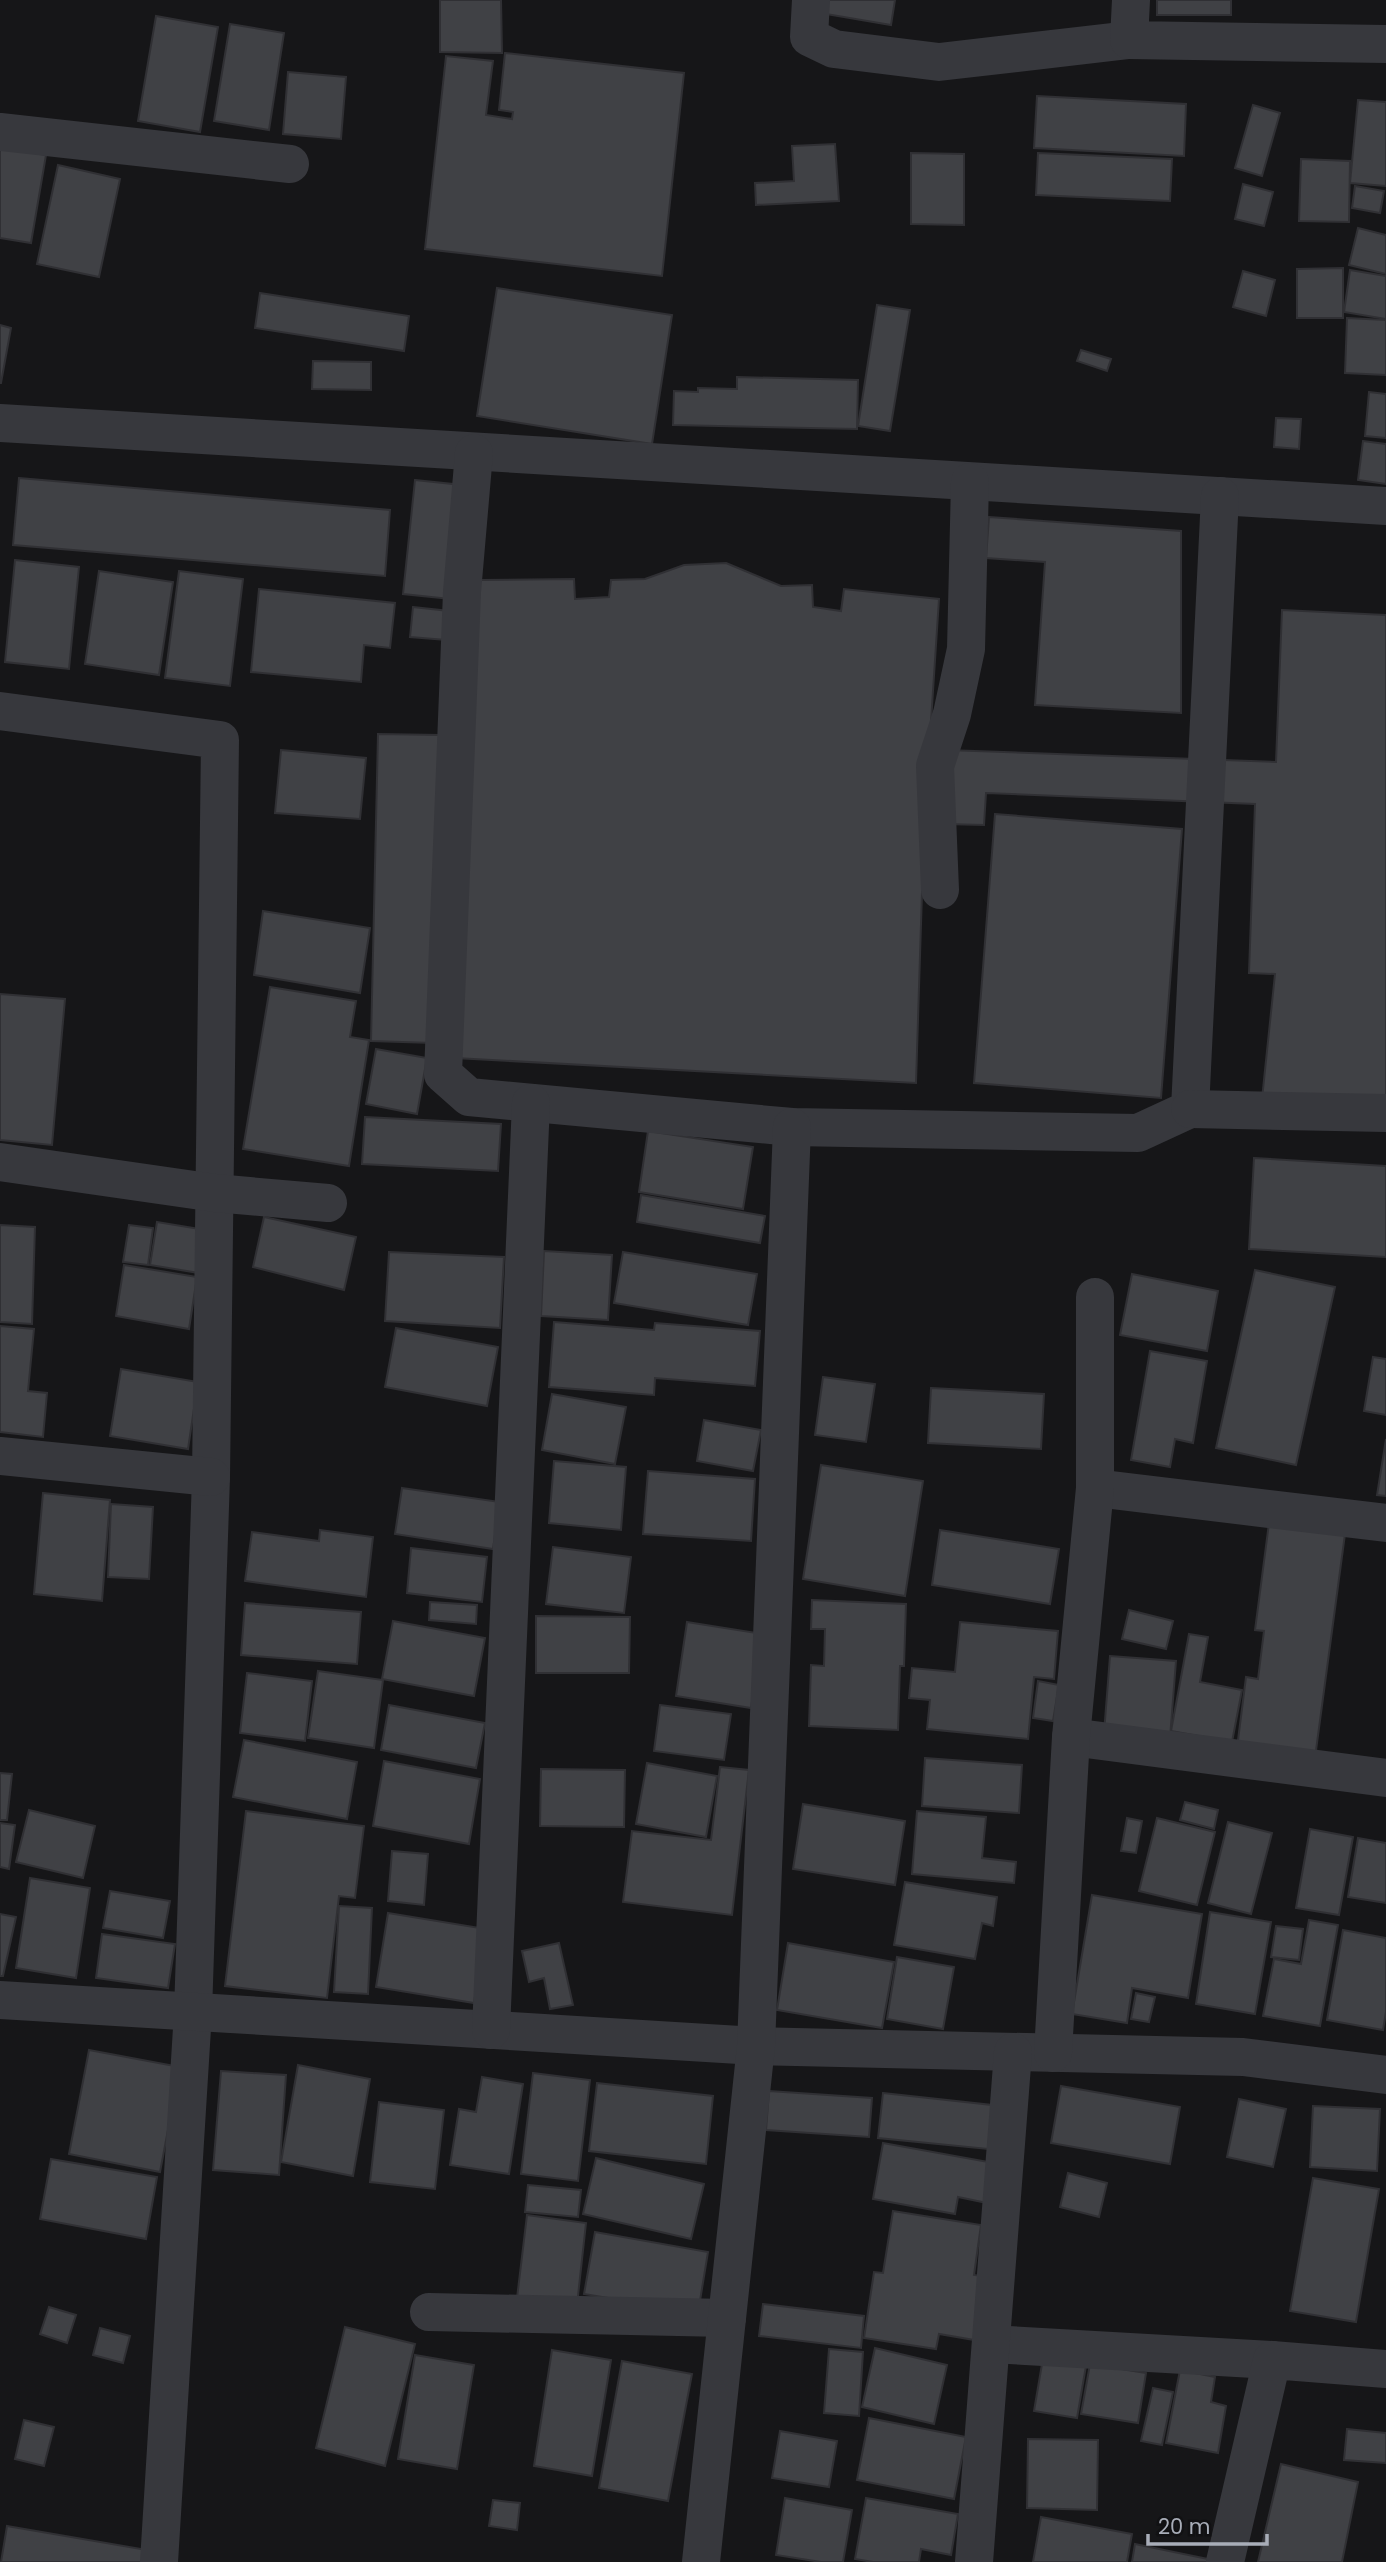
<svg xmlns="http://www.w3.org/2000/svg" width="1386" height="2562" font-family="Poppins,sans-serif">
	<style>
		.building { fill: #404145; stroke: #303034; stroke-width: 2 }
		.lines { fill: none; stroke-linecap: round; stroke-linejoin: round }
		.minor { stroke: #37383d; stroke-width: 38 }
	</style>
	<rect width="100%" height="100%" fill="#161618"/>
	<g class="building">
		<path d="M440 0H501L502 53 440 52Z"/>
		<path d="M822 0H895L891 25 820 13Z"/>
		<rect x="1157" y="0" width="74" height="15"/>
		<path d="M156 16 218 27 200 132 138 121Z"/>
		<path d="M230 24 284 33 269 130 214 121Z"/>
		<path d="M505 53 684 73 662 276 425 249 446 56 493 61 486 115 512 119 513 112 499 110Z"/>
		<path d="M288 72 346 77 341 139 283 134Z"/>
		<path d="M1037 96 1186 104 1184 156 1034 148Z"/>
		<path d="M1358 100 1386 102V186L1350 183Z"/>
		<path d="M1253 105 1280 113 1262 176 1235 168Z"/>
		<path d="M835 144 839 201 756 205 755 183 794 181 792 146Z"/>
		<path d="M0 147 46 155 31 243 0 238Z"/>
		<path d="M911 153 964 154V225L911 224Z"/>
		<path d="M1038 153 1172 159 1170 201 1036 195Z"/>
		<path d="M1301 159 1350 161 1349 222 1299 221Z"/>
		<path d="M58 165 120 179 99 277 37 264Z"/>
		<path d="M1243 184 1273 192 1264 226 1235 219Z"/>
		<path d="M1355 186 1384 191 1380 213 1352 208Z"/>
		<path d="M1358 228 1386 235V274L1349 265Z"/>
		<path d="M1343 268V318H1297V269Z"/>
		<path d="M1350 270 1386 276V319L1344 312Z"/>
		<path d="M1243 271 1275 280 1266 316 1233 307Z"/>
		<path d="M497 288 672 315 652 444 477 416Z"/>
		<path d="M260 293 409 316 404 351 255 328Z"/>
		<path d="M877 305 910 310 890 431 858 426Z"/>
		<path d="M1347 318 1386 320V375L1345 373Z"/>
		<path d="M0 325 11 328 1 383H0Z"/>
		<path d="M1081 350 1111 359 1107 371 1077 361Z"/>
		<path d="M313 361 371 362V390L312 389Z"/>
		<path d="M737 377 858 380 857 429 673 425 674 391 698 392V388L737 389Z"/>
		<path d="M1369 392 1386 394V438L1365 436Z"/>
		<path d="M1276 418 1301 419 1299 449 1274 447Z"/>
		<path d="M1363 441 1386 444V484L1358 480Z"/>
		<path d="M19 478 390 510 385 576 13 545Z"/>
		<path d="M415 480 462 485 450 599 403 594Z"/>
		<path d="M989 517 1181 531V713L1035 705 1045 562 986 558Z"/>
		<path d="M15 560 79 567 69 669 5 662Z"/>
		<path d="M726 563 781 586 812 585 813 607 841 611 844 589 939 599 924 829 916 1083 455 1058 480 580 574 579 575 599 609 597 611 580 645 579 684 565Z"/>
		<path d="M99 571 173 582 159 675 85 664Z"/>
		<path d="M179 571 243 579 230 686 165 678Z"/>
		<path d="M259 589 395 603 390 648 364 645 361 682 251 672Z"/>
		<path d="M413 607 449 611 446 640 410 637Z"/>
		<path d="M1282 610 1386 615V1109L1262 1099 1275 974 1249 973 1255 804 986 793 984 825 944 824 947 750 1276 762Z"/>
		<path d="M378 734 440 735 433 1043 371 1041Z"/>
		<path d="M281 750 366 758 360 819 275 813Z"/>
		<path d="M995 814 1182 829 1161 1098 974 1083Z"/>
		<path d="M263 911 370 928 360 993 254 975Z"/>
		<path d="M270 987 356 1001 350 1037 369 1040 349 1166 243 1149Z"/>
		<path d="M0 994 65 999 52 1145 0 1140Z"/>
		<path d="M376 1049 427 1058 417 1114 366 1104Z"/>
		<path d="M365 1117 501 1124 498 1171 362 1164Z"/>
		<path d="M648 1131 753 1147 743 1209 639 1192Z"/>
		<path d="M1254 1158 1386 1166V1257L1249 1249Z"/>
		<path d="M641 1195 765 1216 760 1243 637 1222Z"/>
		<path d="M264 1217 356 1237 344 1290 253 1267Z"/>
		<path d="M157 1222 206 1230 199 1273 150 1265Z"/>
		<path d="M0 1225 35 1227 32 1324 0 1322Z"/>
		<path d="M129 1225 153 1228 148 1265 123 1262Z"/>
		<path d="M544 1251 612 1255 608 1320 541 1316Z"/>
		<path d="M389 1252 504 1257 500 1328 385 1321Z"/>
		<path d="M623 1252 757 1274 748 1325 614 1303Z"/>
		<path d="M124 1265 197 1277 189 1329 116 1316Z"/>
		<path d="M1255 1270 1335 1287 1296 1465 1216 1448Z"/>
		<path d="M1132 1274 1218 1291 1207 1351 1120 1335Z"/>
		<path d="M554 1322 654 1330 655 1323 760 1331 755 1386 655 1378 654 1395 549 1387Z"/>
		<path d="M0 1326 34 1329 28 1391 47 1393 43 1437 0 1432Z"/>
		<path d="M396 1328 498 1347 487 1406 385 1387Z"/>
		<path d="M1150 1351 1207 1361 1193 1443 1175 1439 1170 1467 1131 1460Z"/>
		<path d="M1373 1357 1386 1359V1415L1364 1411Z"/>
		<path d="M121 1369 198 1382 188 1449 110 1436Z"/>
		<path d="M823 1377 875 1384 866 1442 815 1435Z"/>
		<path d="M931 1388 1044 1394 1041 1449 928 1443Z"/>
		<path d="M552 1394 626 1407 615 1464 542 1450Z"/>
		<path d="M704 1420 761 1430 753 1471 697 1461Z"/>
		<path d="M1386 1439V1496L1377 1495Z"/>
		<path d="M554 1461 626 1467 621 1530 549 1523Z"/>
		<path d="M821 1465 923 1481 905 1596 803 1579Z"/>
		<path d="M648 1471 755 1479 751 1541 643 1534Z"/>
		<path d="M402 1488 500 1502 493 1549 395 1534Z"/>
		<path d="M43 1493 110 1500 102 1601 34 1594Z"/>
		<path d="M111 1504 153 1507 149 1579 108 1577Z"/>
		<path d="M1269 1523 1345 1534 1315 1758 1237 1748 1246 1677 1258 1679 1264 1631 1255 1630Z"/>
		<path d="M320 1530 373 1537 366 1597 245 1581 252 1532 319 1541Z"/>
		<path d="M940 1530 1059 1549 1050 1604 932 1585Z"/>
		<path d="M553 1547 631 1557 624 1613 546 1604Z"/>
		<path d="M411 1548 487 1557 482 1602 407 1593Z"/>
		<path d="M812 1600 906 1604 904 1666H900L898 1730 809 1726 811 1665 824 1666 825 1629H811Z"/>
		<path d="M430 1602 477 1605 476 1624 429 1620Z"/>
		<path d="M245 1603 361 1612 357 1664 241 1655Z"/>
		<path d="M1129 1610 1173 1621 1166 1649 1122 1639Z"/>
		<path d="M536 1616 630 1617 629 1673H536Z"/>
		<path d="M393 1621 485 1638 474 1696 382 1679Z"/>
		<path d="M687 1622 763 1634 751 1708 676 1696Z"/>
		<path d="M960 1622 1058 1631 1054 1679 1034 1677 1028 1739 927 1729 930 1700 909 1698 912 1668 955 1672Z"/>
		<path d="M1189 1634 1208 1637 1200 1682 1242 1690 1232 1742 1171 1731Z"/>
		<path d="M1110 1656 1176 1661 1170 1738 1104 1733Z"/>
		<path d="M318 1671 383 1680 374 1748 308 1738Z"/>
		<path d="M247 1673 312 1681 305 1741 240 1733Z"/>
		<path d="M1038 1681 1059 1685 1053 1721 1033 1718Z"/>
		<path d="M389 1705 485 1723 476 1768 381 1750Z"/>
		<path d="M660 1705 731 1714 724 1760 654 1751Z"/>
		<path d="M244 1740 357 1762 347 1819 233 1797Z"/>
		<path d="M925 1758 1022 1765 1019 1813 922 1806Z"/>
		<path d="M384 1761 480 1779 469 1844 373 1826Z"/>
		<path d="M647 1763 717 1776 706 1837 636 1824Z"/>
		<path d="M720 1767 749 1770 732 1915 623 1902 632 1831 711 1840Z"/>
		<path d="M541 1769 625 1770 624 1827 540 1826Z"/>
		<path d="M0 1773 12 1774 7 1820H0Z"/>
		<path d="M1185 1802 1218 1810 1214 1829 1180 1820Z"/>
		<path d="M803 1804 905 1821 895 1885 793 1869Z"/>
		<path d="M29 1810 95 1826 83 1878 16 1862Z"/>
		<path d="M246 1811 364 1826 355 1898 339 1896 327 1998 225 1986Z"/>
		<path d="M917 1811 986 1817 982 1858 1016 1862 1014 1883 912 1874Z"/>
		<path d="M1127 1818 1142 1821 1136 1853 1121 1851Z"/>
		<path d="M1157 1818 1215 1832 1197 1905 1139 1891Z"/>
		<path d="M1228 1822 1272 1833 1251 1914 1208 1903Z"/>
		<path d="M0 1823 15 1825 9 1869 0 1867Z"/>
		<path d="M1310 1829 1353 1837 1339 1915 1296 1908Z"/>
		<path d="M1358 1838 1386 1843V1903L1348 1897Z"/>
		<path d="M392 1851 428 1854 424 1905 388 1901Z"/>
		<path d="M30 1878 90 1888 76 1978 16 1968Z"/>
		<path d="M905 1882 997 1897 993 1926 982 1923 975 1959 894 1945Z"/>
		<path d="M110 1891 170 1901 163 1938 103 1928Z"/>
		<path d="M1092 1895 1202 1914 1188 1998 1132 1988 1127 2023 1072 2014Z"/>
		<path d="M339 1906 372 1908 368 1994 334 1992Z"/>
		<path d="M1210 1912 1271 1922 1255 2014 1196 2004Z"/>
		<path d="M388 1913 486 1929 474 2003 376 1987Z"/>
		<path d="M0 1914 16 1917 3 1976H0Z"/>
		<path d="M1309 1920 1338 1925 1320 2026 1263 2016 1274 1959 1301 1964Z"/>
		<path d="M1276 1926 1303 1929 1299 1960 1271 1957Z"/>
		<path d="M1343 1930 1386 1938V2012L1383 2030 1327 2020Z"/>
		<path d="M102 1934 175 1944 168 1988 96 1978Z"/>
		<path d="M559 1943 573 2005 550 2009 544 1978 529 1982 522 1951Z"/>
		<path d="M788 1943 894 1962 882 2028 777 2010Z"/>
		<path d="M897 1957 954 1967 943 2029 887 2019Z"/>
		<path d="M1136 1993 1155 1997 1149 2022 1131 2019Z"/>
		<path d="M89 2050 180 2067 160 2172 69 2154Z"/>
		<path d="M298 2065 370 2079 353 2176 281 2162Z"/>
		<path d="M221 2071 286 2075 279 2175 213 2170Z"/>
		<path d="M533 2073 590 2080 578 2181 521 2174Z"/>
		<path d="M482 2077 523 2084 509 2174 450 2165 459 2109 476 2112Z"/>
		<path d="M597 2083 713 2096 706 2164 589 2151Z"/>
		<path d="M1061 2086 1180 2107 1170 2164 1051 2143Z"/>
		<path d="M769 2091 872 2098 869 2137 766 2130Z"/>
		<path d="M883 2093 992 2105 988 2149 878 2138Z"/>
		<path d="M1239 2099 1286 2109 1273 2167 1227 2157Z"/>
		<path d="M379 2102 444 2110 435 2189 370 2182Z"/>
		<path d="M1313 2106 1380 2109 1377 2171 1310 2167Z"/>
		<path d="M883 2143 994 2163 987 2203 958 2197 955 2214 873 2199Z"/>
		<path d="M596 2158 704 2184 691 2239 583 2214Z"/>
		<path d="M51 2159 157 2177 146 2239 40 2219Z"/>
		<path d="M1068 2173 1107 2183 1099 2217 1060 2207Z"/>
		<path d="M1313 2178 1379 2189 1356 2322 1290 2311Z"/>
		<path d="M528 2185 581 2190 578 2217 525 2212Z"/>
		<path d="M893 2211 981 2225 974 2275 989 2277 980 2341 939 2334 936 2349 864 2338 874 2272 883 2273Z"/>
		<path d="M527 2215 586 2223 577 2305 517 2298Z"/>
		<path d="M595 2232 708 2252 698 2313 584 2294Z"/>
		<path d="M763 2304 864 2316 861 2348 759 2336Z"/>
		<path d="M49 2307 76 2315 67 2343 40 2334Z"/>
		<path d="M345 2327 415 2344 385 2466 316 2448Z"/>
		<path d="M100 2328 130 2336 123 2363 93 2355Z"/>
		<path d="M875 2348 947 2365 934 2424 862 2407Z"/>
		<path d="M829 2349 863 2352 859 2416 824 2413Z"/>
		<path d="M552 2350 611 2360 592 2476 534 2466Z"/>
		<path d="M415 2355 474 2365 457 2469 398 2459Z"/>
		<path d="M1043 2358 1086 2366 1077 2418 1034 2411Z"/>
		<path d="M622 2361 692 2374 668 2501 599 2488Z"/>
		<path d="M1090 2364 1146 2373 1138 2423 1081 2414Z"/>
		<path d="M1180 2370 1215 2377 1211 2402 1226 2406 1218 2453 1166 2443Z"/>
		<path d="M1153 2388 1173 2392 1162 2445 1141 2441Z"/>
		<path d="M869 2418 966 2437 954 2499 857 2480Z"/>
		<path d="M24 2420 54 2427 44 2466 15 2459Z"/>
		<path d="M1347 2429 1386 2433V2463L1344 2460Z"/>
		<path d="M780 2431 837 2441 829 2487 772 2478Z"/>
		<path d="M1028 2439 1098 2440 1097 2510 1027 2508Z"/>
		<path d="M1281 2464 1358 2482 1342 2562H1258Z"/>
		<path d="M785 2498 852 2510 843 2562H821L776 2555Z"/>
		<path d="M866 2498 958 2514 951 2555 921 2549 919 2562H873L855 2559Z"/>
		<path d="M493 2500 520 2503 517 2530 489 2526Z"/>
		<path d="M1041 2517 1132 2534 1127 2562H1033Z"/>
		<path d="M7 2526 147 2550 145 2562H1Z"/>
		<path d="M1135 2544 1208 2559 1207 2562H1132Z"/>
	</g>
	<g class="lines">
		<g class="minor">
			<path d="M811 0 809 37 834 49 939 62 1129 40"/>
			<path d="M1131 0 1129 40 1386 44"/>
			<path d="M0 132 290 164"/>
			<path d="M0 423 1386 506"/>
			<path d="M474 453 462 592 443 1074 469 1097 792 1127 1138 1133 1190 1109 1220 496"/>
			<path d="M0 711 220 740 211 1477 193 2012 159 2562"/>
			<path d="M940 890 935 766 952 714 966 649 970 482"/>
			<path d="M1190 1109 1386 1113"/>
			<path d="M0 1162 215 1193 328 1203"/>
			<path d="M0 1456 211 1477"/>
			<path d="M1095 1488 1386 1523"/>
			<path d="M1071 1737 1386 1778"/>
			<path d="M0 2000 756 2046 1243 2057 1386 2075"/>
			<path d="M491 2030 531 1103"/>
			<path d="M1053 2053 1071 1737 1095 1488V1297"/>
			<path d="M429 2312 727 2318"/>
			<path d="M991 2344 1272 2360"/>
			<path d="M701 2562 756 2046 792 1127"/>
			<path d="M974 2562 1013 2052"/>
			<path d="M1225 2562 1272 2360 1386 2369"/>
		</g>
	</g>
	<path d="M1148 2534v10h119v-10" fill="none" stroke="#a8adb8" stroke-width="3.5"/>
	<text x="1158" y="2534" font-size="21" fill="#a8adb8" stroke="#111113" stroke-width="5" paint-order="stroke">20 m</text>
</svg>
